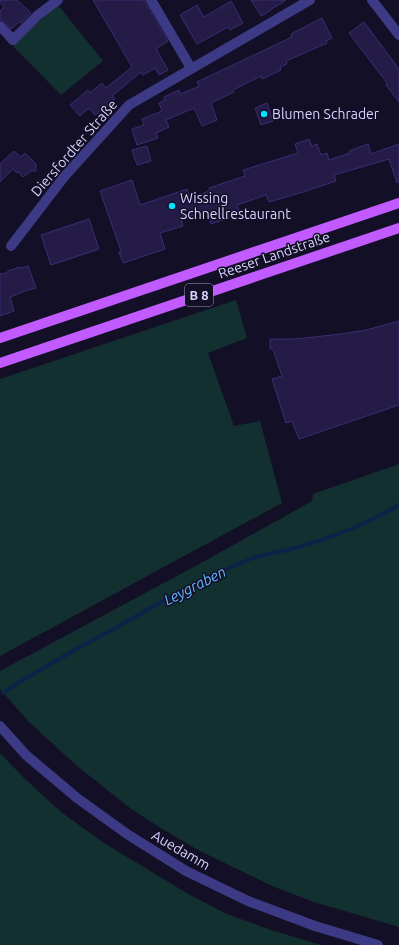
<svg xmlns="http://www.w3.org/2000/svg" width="399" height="945" font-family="Ubuntu,sans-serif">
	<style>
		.green { fill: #12302f }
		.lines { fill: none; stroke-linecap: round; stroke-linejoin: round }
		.stream { stroke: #0c2248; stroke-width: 4 }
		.building { fill: #241b47; stroke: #3b2d73 }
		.minor { stroke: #3d3a85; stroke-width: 10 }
		.tertiary { stroke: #3d3a85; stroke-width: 10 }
		.primary { stroke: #c25bff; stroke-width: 10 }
		.poi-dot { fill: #00e5ff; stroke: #130f26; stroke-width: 1.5 }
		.labels { text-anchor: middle; stroke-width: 3; stroke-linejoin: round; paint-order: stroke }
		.shield { fill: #130f26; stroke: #9e99be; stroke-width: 1 }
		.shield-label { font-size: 13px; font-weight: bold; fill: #d9d4ff }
		.poi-label { font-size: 14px; fill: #d9d4ff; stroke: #130f26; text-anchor: start }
		.street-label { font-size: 14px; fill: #d9d4ff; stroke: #130f26 }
		.water-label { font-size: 15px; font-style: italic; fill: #62b6ff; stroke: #130f26 }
	</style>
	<rect width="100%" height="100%" fill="#130f26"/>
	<g class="green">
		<path d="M58 5 103 61 61 95 13 46 51 10Z"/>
		<path d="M236 300 247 338 208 353 234 426 260 421 282 503 0 656V379Z"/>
		<path d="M399 464V927L314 902 272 886 196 849 159 827 130 808 77 766 29 722 0 689V671L201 563 312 501 313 494Z"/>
		<path d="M0 753 24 778 61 812 104 843 190 895 227 914 271 930 321 945H0Z"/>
	</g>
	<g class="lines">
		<path class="stream" d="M3 693C40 668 80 647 119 626 161 602 203 578 248 560 263 554 280 552 295 548 331 538 367 524 399 505"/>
	</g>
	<g class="building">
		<path d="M0 0H17L31 13 21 23 19 22 11 29 4 21 0 19V11L4 7 0 2Z"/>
		<path d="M93 0H144L168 41 156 49 168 70 159 75 155 68 143 75 141 72 112 96 115 99 95 115 89 108 80 116 70 105 88 90 90 93 102 83 106 88 132 67Z"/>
		<path d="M251 0H286L270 10V11L261 16Z"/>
		<path d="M231 1 243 23 230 30 228 27 197 44 180 15 197 5 204 17Z"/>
		<path d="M322 18 332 38 326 41 327 43 286 61 287 64 280 67 281 70 262 79 261 76 233 90 234 92 211 103 217 120 202 126 194 108 166 120 169 127 156 133 158 138 137 145 132 129 144 125 142 119 162 111 159 103 165 100 164 97 179 90 180 94 198 87 199 86 197 82 292 37 291 34Z"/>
		<path d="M364 22 399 69V102L386 85 387 83 349 33Z"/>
		<path d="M267 103 273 121 261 125 255 108Z"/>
		<path d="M309 139 312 146 317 144 321 155 327 153 329 160 350 153 349 151 368 144 371 154 399 144V182L397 183 389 159 334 175 336 181 303 192 269 202 266 195 237 205 240 214 211 224 206 211 181 219 183 226 160 233 165 249 123 263 119 252 121 251 100 191 132 180 140 205 187 189 191 200 210 190 209 188 245 176 243 170 298 153 295 144Z"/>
		<path d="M147 146 151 161 137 165 132 150Z"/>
		<path d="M14 151 21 157 25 153 36 164V171H31L23 177 18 172 17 173 13 169 0 182V164Z"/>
		<path d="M89 219 99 249 51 265 41 235Z"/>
		<path d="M28 266 36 288 28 290 10 297 14 311 0 316V274L7 273 8 271 20 267 22 268Z"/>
		<path d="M399 321V405L299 439 292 421 286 423 272 379 282 376 273 349H270V339H295L341 334 366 330Z"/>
	</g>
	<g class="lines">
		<g class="minor">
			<path d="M151 0 191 68"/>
			<path d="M372 0 399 35"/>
			<path d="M0 26 13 40 38 15 58 0"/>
			<path d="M11 246 64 177 129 105 310 0"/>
		</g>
		<path class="tertiary" d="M0 726 26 755 77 798 127 834 186 871 248 901 315 926 378 945"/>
		<g class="primary">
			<path d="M0 338 399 203"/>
			<path d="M0 363 399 228"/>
		</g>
	</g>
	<g class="poi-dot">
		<circle cx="264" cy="114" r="4"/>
		<circle cx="172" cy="206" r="4"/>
	</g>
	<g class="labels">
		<rect class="shield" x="185" y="284" width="28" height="22" rx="3"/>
		<g class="shield-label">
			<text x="199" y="300">B 8</text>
		</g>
		<g class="poi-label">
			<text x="272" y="119">Blumen Schrader</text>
			<text x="180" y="203">Wissing<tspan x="180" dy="16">Schnellrestaurant</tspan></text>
		</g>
		<g class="street-label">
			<text transform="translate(74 148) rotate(-49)" y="5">Diersfordter Straße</text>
			<text transform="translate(274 255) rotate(-19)" y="5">Reeser Landstraße</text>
			<text transform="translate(181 850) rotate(30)" y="5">Auedamm</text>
		</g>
		<g class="water-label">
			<text transform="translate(195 586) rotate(-27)" y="5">Leygraben</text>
		</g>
	</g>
</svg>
